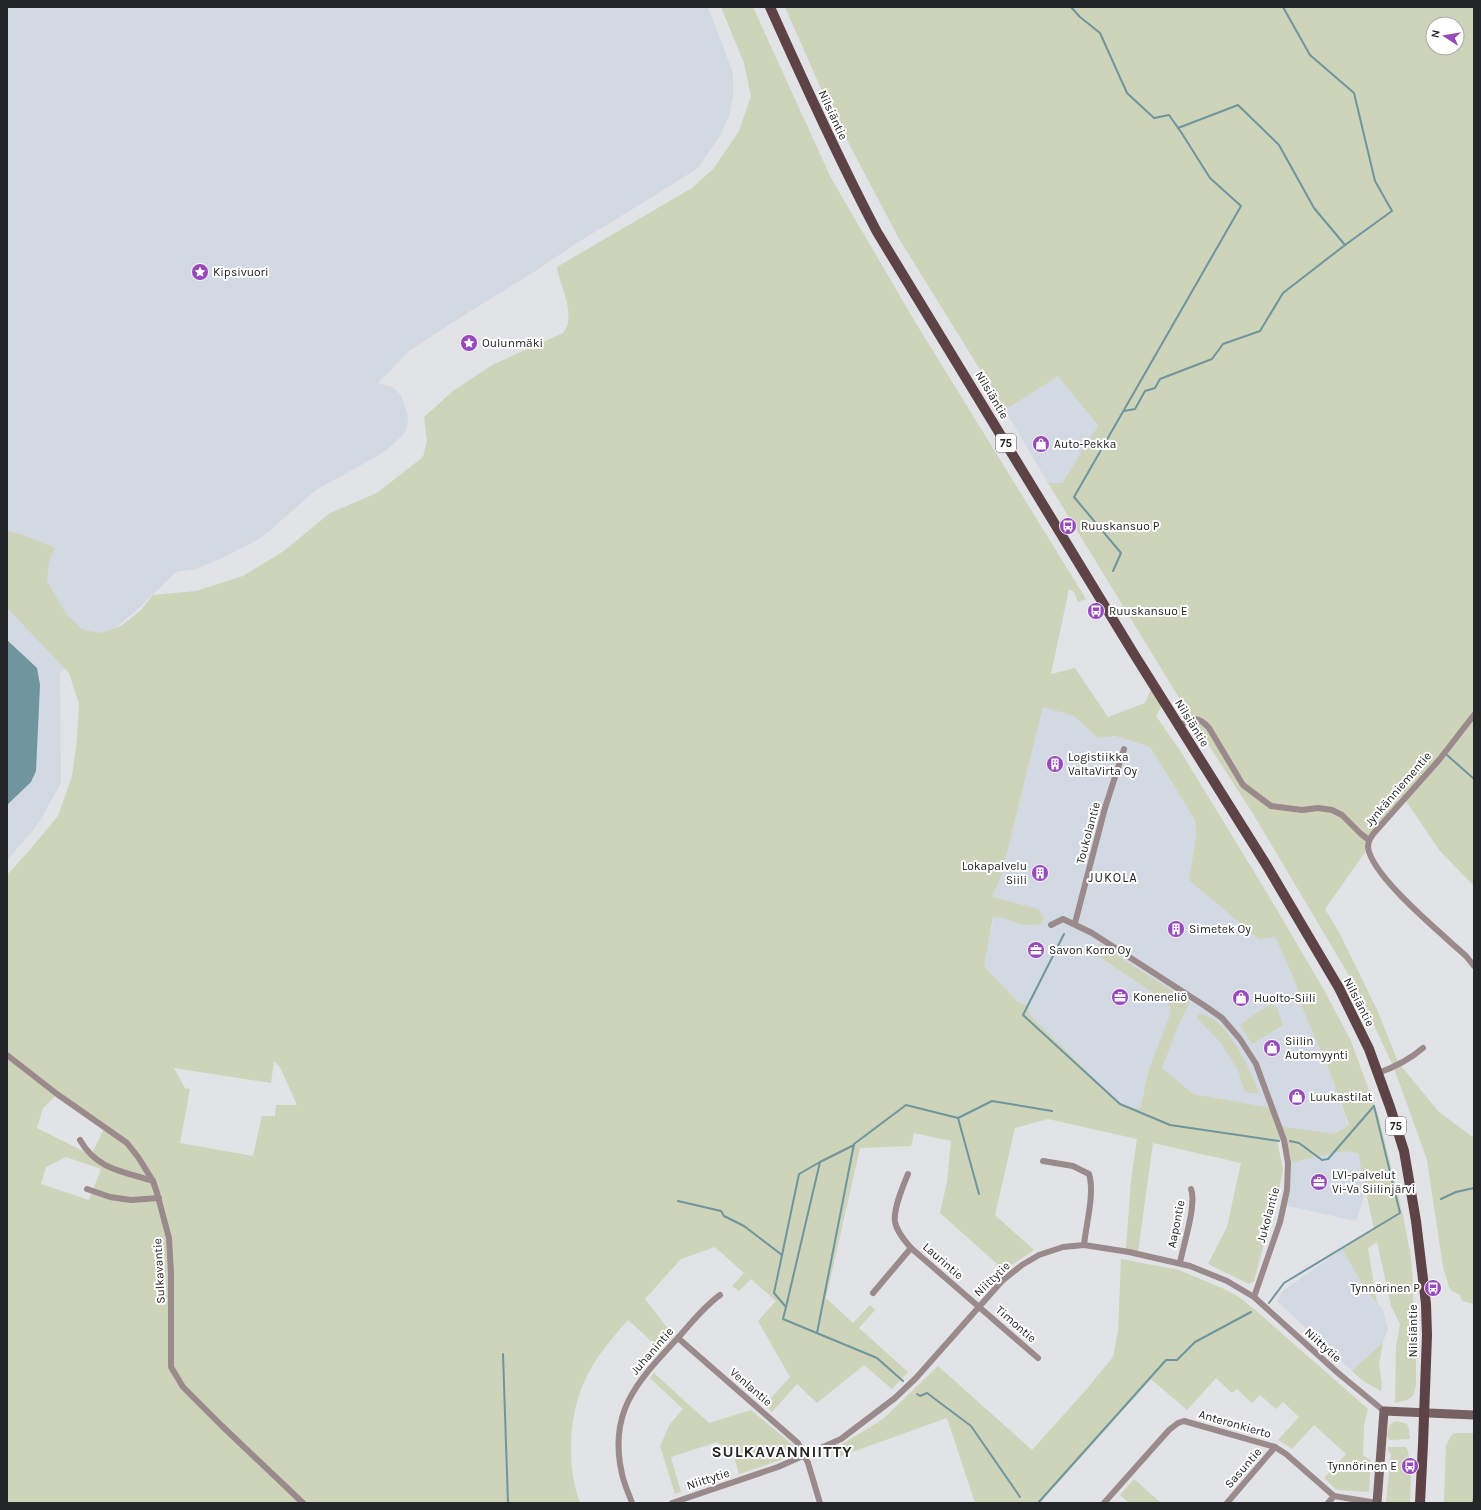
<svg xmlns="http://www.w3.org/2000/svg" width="1481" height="1510" font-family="Karla,sans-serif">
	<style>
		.built { fill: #d3d9e2 }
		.green { fill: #cdd4b9; fill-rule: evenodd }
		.water { fill: #6f959e }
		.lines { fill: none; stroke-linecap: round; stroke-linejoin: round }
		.stream { stroke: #6f959e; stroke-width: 2 }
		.street { stroke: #9a8a8c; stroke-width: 6 }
		.secondary { stroke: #766062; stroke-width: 9 }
		.primary { stroke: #5d4246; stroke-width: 10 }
		.labels { text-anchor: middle; stroke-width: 4; stroke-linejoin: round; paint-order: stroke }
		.shield { fill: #fff; stroke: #666667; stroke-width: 1 }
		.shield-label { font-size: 11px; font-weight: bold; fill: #242526 }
		.street-label { font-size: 12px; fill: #242526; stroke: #fff }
		.poi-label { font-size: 12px; fill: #242526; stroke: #fff; text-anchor: start }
		.neighbourhood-label { font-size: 13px; letter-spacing: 1px; fill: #242526; stroke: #fff }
		.district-label { font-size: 16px; font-weight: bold; letter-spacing: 1px; fill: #242526; stroke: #fff }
	</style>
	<rect width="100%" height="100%" fill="#e1e3e6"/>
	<g class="built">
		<path d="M7 7H708L733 73V96L730 114 720 136 698 168 654 196 577 243 537 270 464 315 409 351 378 383 392 387 401 395 408 416 407 427 402 436 391 446 379 455 316 490 261 538 226 556 196 569 176 572 137 610 60 673 61 783 41 819 31 833 7 860Z"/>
		<path d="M1058 375 1098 427 1062 483H1048L1005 410Z"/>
		<path d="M1043 706 1074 716 1098 738 1115 736 1150 747 1195 820 1196 836 1189 880 1275 937 1296 984 1303 1010 1327 1065 1358 1153 1366 1190 1356 1221 1284 1205 1288 1163 1272 1108 1193 1094 1162 1069H1149L1140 1109 1120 1104 1030 1015 1028 1005 1019 1003 983 965 993 922 994 892 1001 877Z"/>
		<path d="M1342 1249 1364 1287 1383 1310 1388 1329 1383 1342 1352 1371 1277 1301 1283 1291Z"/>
	</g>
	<g class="green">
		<path d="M721 7H753L831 178 914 320 1086 599 1078 602 1074 592 1069 589 1051 674 1075 668 1108 717 1145 703 1153 684 1164 702 1156 716 1181 752 1267 893 1324 990 1351 1041 1379 1118 1403 1215 1411 1257 1413 1283V1313L1416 1344V1386L1413 1396 1407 1400 1395 1403 1396 1347 1400 1324 1391 1306 1377 1242 1368 1248 1377 1303 1364 1287 1342 1249 1374 1230 1358 1153 1344 1151 1288 1163 1284 1140 1277 1141 1283 1169 1280 1184 1254 1281 1249 1284 1208 1264 1227 1227 1241 1163 1153 1143 1138 1252 1126 1249 1131 1180 1137 1139 1048 1119 1015 1128 995 1215 1034 1250 1004 1270 940 1213 947 1182 951 1141 914 1133 911 1146 860 1148 826 1298 853 1323 870 1305 875 1310 859 1328 908 1372 892 1389 864 1365 817 1403 797 1384 772 1412 765 1405 790 1377 758 1321 776 1301 751 1279 739 1291 732 1286 744 1273 715 1247 681 1259 645 1299 672 1334 659 1348 628 1320C614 1336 599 1353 589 1372 572 1402 568 1442 573 1476 574 1485 577 1494 580 1503H7V875L28 852 58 816 72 776 77 740 79 704 69 673 7 608V531L23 535 55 548 49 562 47 581 66 614 83 630 101 633 121 626 140 611 153 595 196 591 243 576 284 551 330 513 377 493 423 457 427 441 424 417 453 391 492 365 563 333C565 330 568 326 568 322 571 303 560 285 557 267L692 188 714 168 739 131 751 96 744 63ZM1043 707 1074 716 1098 738 1115 736 1150 747 1195 820 1196 836 1189 880 1259 939 1275 937 1296 984 1303 1010 1327 1065 1349 1125 1335 1134 1279 1126 1272 1108 1193 1094 1162 1068 1179 1024 1190 1002 1099 944C1096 948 1094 950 1097 955L1168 1003 1171 1012 1149 1069 1140 1109 1120 1104 1030 1015 1028 1005 1019 1003 984 966 993 917 1004 918 1019 924 1033 925 1041 924 1044 918 1038 909 993 897 994 892 1001 877ZM274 1061 280 1067 297 1105H276L275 1116H262L253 1156 180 1143 190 1089 185 1088 174 1068 271 1083ZM57 1094 105 1127 91 1155 37 1128 43 1108ZM66 1157 101 1169 89 1200 41 1184 46 1167Z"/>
		<path d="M785 7H1474V715L1374 833 1368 848 1325 909 1340 934 1378 1012 1398 1062 1438 1111 1474 1138V1304L1462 1301 1460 1295 1452 1291 1449 1287 1443 1267 1427 1160 1394 1068 1357 989 1255 817 1192 719 1048 483H1062L1098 426 1058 376 1005 410 898 237 825 98ZM1433 24H1457V48H1433Z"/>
		<path d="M1474 720V886L1440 851 1406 801 1447 755Z"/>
		<path d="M1271 1004 1277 1008 1283 1025 1252 1044 1240 1025 1249 1018Z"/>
		<path d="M1199 1014C1226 1015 1252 1072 1259 1094L1245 1092 1238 1070 1220 1042 1197 1018V1016Z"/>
		<path d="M1121 1259 1179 1270 1222 1288 1239 1297 1254 1309 1368 1409 1364 1425 1363 1455 1371 1460 1369 1492 1337 1490 1324 1478 1346 1454 1314 1425 1292 1449 1278 1440 1299 1417 1283 1402 1276 1409 1260 1395 1252 1403 1237 1389 1232 1393 1216 1378 1187 1410 1151 1379 1040 1503H975L947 1418 838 1457 839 1446 883 1419 938 1366 1032 1450 1085 1391 1113 1357 1118 1332Z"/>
		<path d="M1383 1342 1379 1365 1382 1384 1381 1391 1363 1381 1352 1371Z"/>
		<path d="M654 1373 709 1423 751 1410 794 1446 798 1454 739 1474 734 1456 717 1442 671 1457 681 1492 675 1494 660 1446 670 1424 683 1409 650 1378Z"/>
		<path d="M1397 1421 1407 1424 1409 1429 1410 1439 1390 1440 1387 1436C1388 1427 1389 1423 1397 1421Z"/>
		<path d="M1454 1433H1474V1503H1444L1446 1446 1450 1437Z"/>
		<path d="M1388 1447H1406L1408 1451 1411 1475 1410 1503H1386C1387 1486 1390 1471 1391 1454L1388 1451Z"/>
		<path d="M1134 1479 1161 1503H1129L1120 1495Z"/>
	</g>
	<path class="water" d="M7 640 37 668 40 685 36 771 31 782 7 805Z"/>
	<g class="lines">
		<g class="stream">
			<path d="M1071 7 1080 17 1100 33 1127 93 1154 118 1169 115 1181 132 1210 178 1241 206 1074 497 1121 553 1113 571"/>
			<path d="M1283 7 1310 55 1354 93 1375 181 1392 211 1345 245"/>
			<path d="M1124 411 1135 409 1145 391 1155 388 1160 379 1212 359 1223 344 1260 331 1283 293 1345 245 1314 208 1279 145 1238 105 1178 128"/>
			<path d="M1447 755 1474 779"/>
			<path d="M1064 934 1023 1015 1120 1104 1170 1125 1279 1141"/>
			<path d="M958 1118 992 1101 1052 1111"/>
			<path d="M1290 1141 1299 1143 1322 1160 1328 1159 1374 1106"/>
			<path d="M1441 1199 1456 1192 1474 1188"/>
			<path d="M678 1201 721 1211 724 1216 744 1226 782 1255 774 1293 786 1307 783 1319 877 1358 903 1381"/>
			<path d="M782 1255 799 1174 820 1162 854 1145"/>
			<path d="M1269 1303 1284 1283 1400 1213 1374 1106"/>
			<path d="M786 1307 820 1162"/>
			<path d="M817 1333 854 1144 906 1105 958 1118 979 1194"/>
			<path d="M503 1354 508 1503"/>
			<path d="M917 1394 920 1396 927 1393 971 1426 1020 1497"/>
			<path d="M1038 1503 1166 1360H1177L1195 1342 1251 1312"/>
			<path d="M1473 1503 1474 1498"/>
		</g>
		<g class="street">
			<path d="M1474 715 1439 760 1374 833C1371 837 1368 840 1368 847 1371 876 1442 934 1466 956L1474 966"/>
			<path d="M1179 726C1193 718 1197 715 1209 728L1243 785 1271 806 1302 810 1318 808 1332 810 1342 815 1361 834 1369 840"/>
			<path d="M1075 923 1105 808 1124 749"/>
			<path d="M1051 925 1063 919 1092 933 1205 1006 1222 1018 1240 1039 1256 1064 1284 1140 1288 1163 1287 1190 1280 1222 1254 1297"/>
			<path d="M7 1055 57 1094 127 1143 138 1157 153 1181 157 1193 169 1238 171 1273V1367L183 1387 222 1426 303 1503"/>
			<path d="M1378 1073C1395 1067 1409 1060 1423 1048"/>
			<path d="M80 1140C97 1170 123 1171 153 1181"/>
			<path d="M1043 1161 1073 1166 1089 1174C1095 1192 1086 1225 1084 1245"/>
			<path d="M908 1174C903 1186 893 1209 895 1222 897 1232 905 1241 911 1248L1038 1358"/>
			<path d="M87 1189 110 1197 131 1200 159 1198"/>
			<path d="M1180 1263C1183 1246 1197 1204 1191 1189"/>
			<path d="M873 1293 911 1248"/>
			<path d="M678 1338 798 1443 808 1463 820 1503"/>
			<path d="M632 1503C629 1494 624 1484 622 1474 608 1413 636 1383 675 1341 690 1325 702 1308 720 1295"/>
			<path d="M672 1503 778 1467 841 1439 895 1398 916 1378 1002 1281 1022 1265 1039 1255 1063 1247 1084 1245 1129 1252 1190 1266 1227 1281 1254 1297 1338 1373 1384 1411"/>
			<path d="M1104 1503 1169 1430 1178 1423 1184 1421 1275 1447 1286 1454 1334 1496 1377 1503"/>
			<path d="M1227 1503 1275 1447"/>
			<path d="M1328 1503 1334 1496"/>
		</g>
		<path class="secondary" d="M1377 1503 1384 1411 1474 1415"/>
		<path class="primary" d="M770 7C804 83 838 158 877 232L1134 654 1267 866 1339 988 1369 1049 1390 1107 1404 1151 1416 1221 1426 1304 1427 1335 1423 1444 1420 1503"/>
	</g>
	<defs>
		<g id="sight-disc" transform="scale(0.9)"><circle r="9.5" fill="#974abb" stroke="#fff"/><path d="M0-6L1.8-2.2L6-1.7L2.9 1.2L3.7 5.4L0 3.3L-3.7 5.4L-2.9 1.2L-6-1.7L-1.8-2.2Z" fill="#fff"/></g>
		<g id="shop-disc" transform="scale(0.9)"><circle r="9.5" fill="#974abb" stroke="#fff"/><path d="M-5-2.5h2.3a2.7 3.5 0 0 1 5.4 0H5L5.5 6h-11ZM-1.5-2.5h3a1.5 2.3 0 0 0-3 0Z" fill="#fff"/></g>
		<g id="bus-disc" transform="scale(0.9)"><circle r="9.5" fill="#974abb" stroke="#fff"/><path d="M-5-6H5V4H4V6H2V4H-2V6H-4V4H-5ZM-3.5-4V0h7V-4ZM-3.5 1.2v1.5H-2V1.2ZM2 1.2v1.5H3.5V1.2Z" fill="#fff"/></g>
		<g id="building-disc" transform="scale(0.9)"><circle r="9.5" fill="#974abb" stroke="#fff"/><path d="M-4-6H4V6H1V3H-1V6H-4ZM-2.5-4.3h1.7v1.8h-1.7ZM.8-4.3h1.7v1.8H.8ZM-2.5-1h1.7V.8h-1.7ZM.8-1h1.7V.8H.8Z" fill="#fff"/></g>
		<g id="office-disc" transform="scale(0.9)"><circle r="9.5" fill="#974abb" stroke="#fff"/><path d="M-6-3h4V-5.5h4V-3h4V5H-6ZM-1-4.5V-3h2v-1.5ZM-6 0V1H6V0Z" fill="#fff"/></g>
	</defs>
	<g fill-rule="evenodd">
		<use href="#sight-disc" x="200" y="272"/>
		<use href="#sight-disc" x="469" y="343"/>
		<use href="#shop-disc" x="1041" y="444"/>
		<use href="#bus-disc" x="1068" y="526"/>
		<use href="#bus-disc" x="1096" y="611"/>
		<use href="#building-disc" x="1055" y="764"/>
		<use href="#building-disc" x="1040" y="873"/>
		<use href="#building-disc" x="1176" y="929"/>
		<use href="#office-disc" x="1036" y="950"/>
		<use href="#office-disc" x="1120" y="997"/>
		<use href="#shop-disc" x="1241" y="998"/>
		<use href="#shop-disc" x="1272" y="1048"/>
		<use href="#shop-disc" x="1297" y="1097"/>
		<use href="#office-disc" x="1319" y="1182"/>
		<use href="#bus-disc" x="1433" y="1288"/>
		<use href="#bus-disc" x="1410" y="1466"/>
	</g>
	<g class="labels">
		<g class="shield">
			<rect x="996" y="434" width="20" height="18" rx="3"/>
			<rect x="1386" y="1117" width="20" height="18" rx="3"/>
		</g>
		<g class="shield-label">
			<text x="1006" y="447">75</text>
			<text x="1396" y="1130">75</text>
		</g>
		<g class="street-label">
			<text transform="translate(833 115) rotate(65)" y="4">Nilsiäntie</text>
			<text transform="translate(992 395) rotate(59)" y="4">Nilsiäntie</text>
			<text transform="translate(1192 723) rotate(58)" y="4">Nilsiäntie</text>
			<text transform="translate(1398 789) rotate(-49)" y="4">Jynkänniementie</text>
			<text transform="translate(1088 833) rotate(-75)" y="4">Toukolantie</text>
			<text transform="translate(1359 1002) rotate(63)" y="4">Nilsiäntie</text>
			<text transform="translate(1268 1215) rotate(-75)" y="4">Jukolantie</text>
			<text transform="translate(1176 1224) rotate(-79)" y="4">Aapontie</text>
			<text transform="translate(943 1261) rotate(41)" y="4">Laurintie</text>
			<text transform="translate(159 1271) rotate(-93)" y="4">Sulkavantie</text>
			<text transform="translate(992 1279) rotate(-44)" y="4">Niittytie</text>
			<text transform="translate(1016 1324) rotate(41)" y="4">Timontie</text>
			<text transform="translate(1413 1331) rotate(-90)" y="4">Nilsiäntie</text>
			<text transform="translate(1323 1345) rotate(42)" y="4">Niittytie</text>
			<text transform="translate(652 1351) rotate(-49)" y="4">Juhanintie</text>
			<text transform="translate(751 1387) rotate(41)" y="4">Venlantie</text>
			<text transform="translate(1235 1424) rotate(16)" y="4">Anteronkierto</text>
			<text transform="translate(1243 1468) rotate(-49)" y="4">Sasuntie</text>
			<text transform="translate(708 1479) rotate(-18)" y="4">Niittytie</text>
		</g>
		<g class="poi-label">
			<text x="213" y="276">Kipsivuori</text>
			<text x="482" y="347">Oulunmäki</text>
			<text x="1054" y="448">Auto-Pekka</text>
			<text x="1081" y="530">Ruuskansuo P</text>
			<text x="1109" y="615">Ruuskansuo E</text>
			<text x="1068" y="761">Logistiikka<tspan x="1068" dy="14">ValtaVirta Oy</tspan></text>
			<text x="1027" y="870" text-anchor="end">Lokapalvelu<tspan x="1027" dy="14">Siili</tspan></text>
			<text x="1189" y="933">Simetek Oy</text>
			<text x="1049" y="954">Savon Korro Oy</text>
			<text x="1133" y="1001">Koneneliö</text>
			<text x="1254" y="1002">Huolto-Siili</text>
			<text x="1285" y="1045">Siilin<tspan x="1285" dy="14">Automyynti</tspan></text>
			<text x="1310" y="1101">Luukastilat</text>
			<text x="1332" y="1179">LVI-palvelut<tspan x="1332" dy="14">Vi-Va Siilinjärvi</tspan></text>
			<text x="1420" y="1292" text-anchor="end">Tynnörinen P</text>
			<text x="1397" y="1470" text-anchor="end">Tynnörinen E</text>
		</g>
		<g class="neighbourhood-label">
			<text x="1113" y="882">JUKOLA</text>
		</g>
		<g class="district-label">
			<text x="782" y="1457">SULKAVANNIITTY</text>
		</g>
	</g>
	<rect width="1481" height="1510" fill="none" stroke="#242526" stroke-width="16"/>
	<g transform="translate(1445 36) rotate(282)"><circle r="19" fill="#ffffff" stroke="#a7a8a8"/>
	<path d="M0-3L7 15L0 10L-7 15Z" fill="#974abb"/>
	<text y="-6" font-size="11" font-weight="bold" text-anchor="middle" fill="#242526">N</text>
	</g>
</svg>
